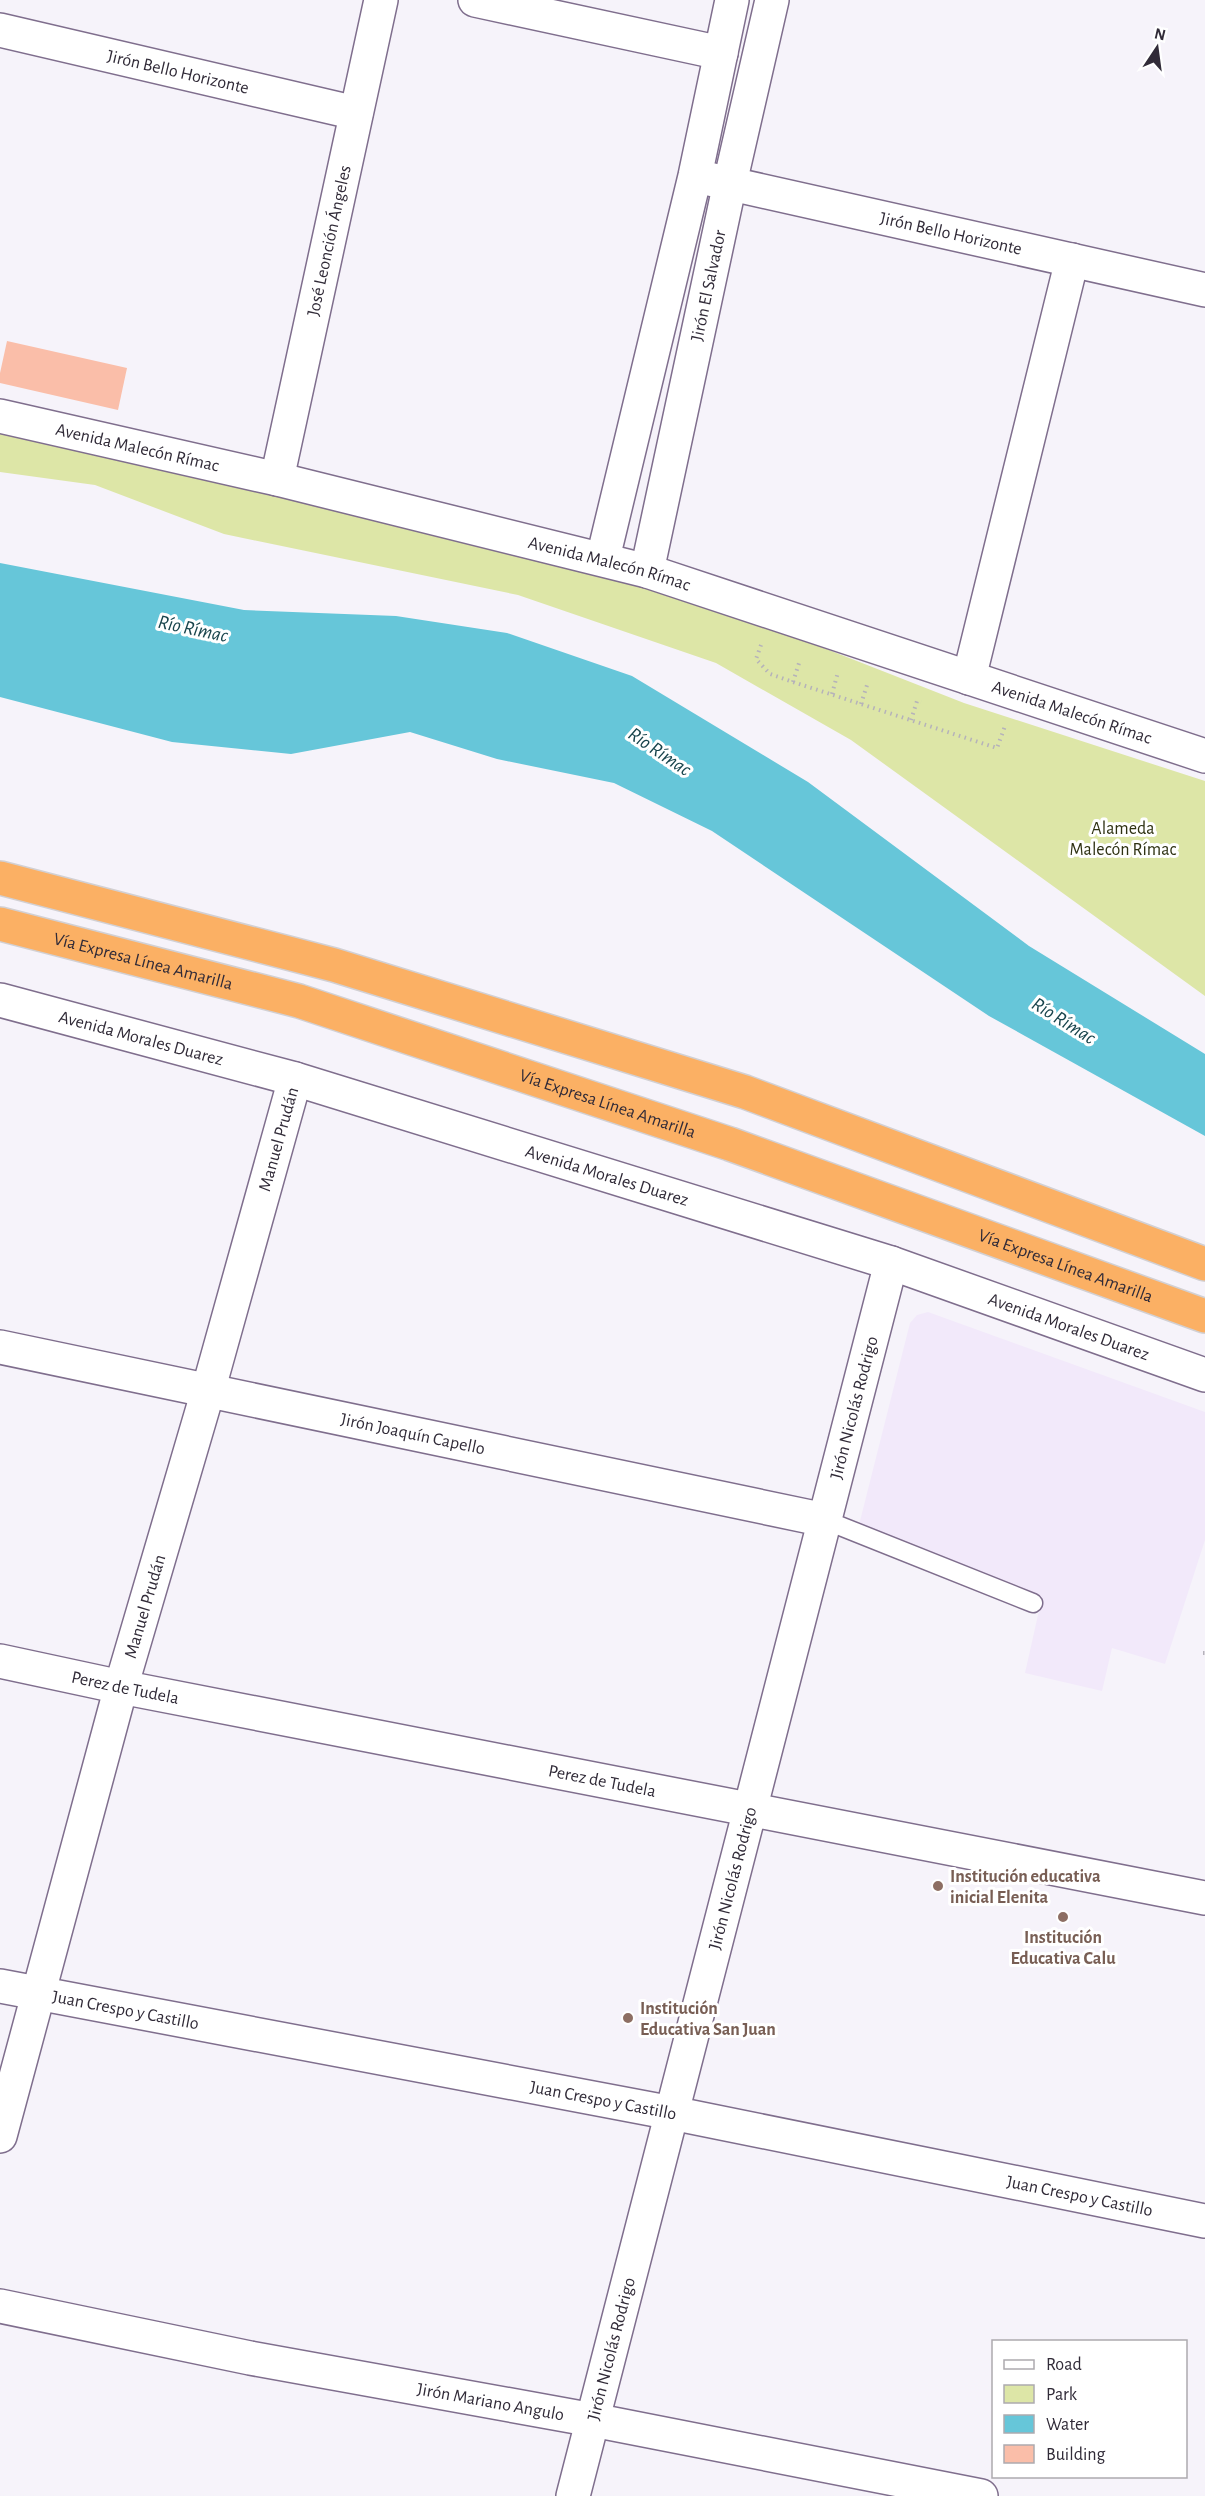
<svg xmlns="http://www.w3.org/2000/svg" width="1205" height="2496" font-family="'Alegreya Sans',sans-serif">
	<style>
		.built { fill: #f2e9fa }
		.green { fill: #dde6a7 }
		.water { fill: #66c6d9 }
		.building { fill: #fabea9 }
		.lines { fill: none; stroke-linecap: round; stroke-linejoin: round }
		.lane-casing { stroke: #7f6e8d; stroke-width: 21 }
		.street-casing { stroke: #7f6e8d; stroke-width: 36 }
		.secondary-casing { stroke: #7f6e8d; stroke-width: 36 }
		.highway-casing { stroke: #d2d0d3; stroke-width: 36 }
		.path { stroke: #b5b2ba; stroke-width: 4; stroke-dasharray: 1.5 4.5; stroke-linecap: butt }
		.lane { stroke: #fff; stroke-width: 18 }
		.street { stroke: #fff; stroke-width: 33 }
		.secondary { stroke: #fff; stroke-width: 33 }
		.highway { stroke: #fbb064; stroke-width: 33 }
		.education-dot { fill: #8d6e63; stroke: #fff; stroke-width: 2 }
		.labels { text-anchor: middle; stroke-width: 6; stroke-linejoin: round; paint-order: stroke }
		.street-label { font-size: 18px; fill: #312b38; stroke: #fff }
		.park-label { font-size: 18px; fill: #2e3112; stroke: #fff }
		.education-label { font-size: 18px; font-weight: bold; fill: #785e54; stroke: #fff; text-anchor: start }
		.water-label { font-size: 20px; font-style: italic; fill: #18444c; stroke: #fff }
	</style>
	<rect width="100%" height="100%" fill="#f6f3fa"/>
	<path class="built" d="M928 1312 1205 1412V1540L1165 1664 1112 1648 1102 1691 1025 1673 1042 1597 858 1529 910 1323 917 1315Z"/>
	<path class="green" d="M0 431 199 475 696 598 964 703 1205 781V996L851 740 716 663 518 595 224 534 95 485 0 472Z"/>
	<path class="water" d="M0 563 244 610 396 616 507 633 632 676 808 782 1029 946 1205 1054V1136L989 1016 712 831 614 783 497 759 410 732 291 754 172 742 0 697Z"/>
	<path class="building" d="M7 341 127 368 118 410 0 383V373Z"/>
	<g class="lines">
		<g class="lane-casing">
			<path id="lane" d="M825 1520 1033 1603"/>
		</g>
		<g class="street-casing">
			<g id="street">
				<path d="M475 0 721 53"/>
				<path id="s1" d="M0 30 356 113"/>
				<path id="s2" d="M709 179 1205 290"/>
				<path id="s3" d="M0 416 277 479 647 571 1205 756"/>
				<path id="s4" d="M277 479 381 0"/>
				<path d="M603 558 695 176 732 0"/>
				<path id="s5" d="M647 571 730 183 772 0"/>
				<path d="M969 678 1072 260"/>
				<path id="s6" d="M0 1347 825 1520"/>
				<path id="s7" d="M0 1661 121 1687 1205 1898"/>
				<path id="s8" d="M0 1986 672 2113 1205 2221"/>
				<path id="s9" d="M0 2136 121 1687 208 1391 295 1079"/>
				<path id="s10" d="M0 2306 250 2358 593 2420 981 2496"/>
				<path id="s11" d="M573 2496 891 1263"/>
			</g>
		</g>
		<g class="secondary-casing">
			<g id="secondary">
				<path id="s12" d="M0 1000 295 1079 891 1263 1205 1375"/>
			</g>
		</g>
		<g class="highway-casing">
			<g id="highway">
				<path d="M0 878 334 965 745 1092 1205 1264"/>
				<path id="s13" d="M0 924 299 1001 730 1144 1205 1316"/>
			</g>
		</g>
		<g class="path">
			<path d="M761 645 756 659 770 674 793 682 997 748 1005 726"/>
			<path d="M793 682 800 660"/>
			<path d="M832 694 838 672"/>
			<path d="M861 704 868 682"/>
			<path d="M911 720 917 701 921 702"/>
			<path d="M1203 1653H1205"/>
		</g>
		<use href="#lane" class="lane"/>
		<use href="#street" class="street"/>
		<use href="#secondary" class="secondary"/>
		<use href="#highway" class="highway"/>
	</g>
	<g class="education-dot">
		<circle cx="938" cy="1886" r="6"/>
		<circle cx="1063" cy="1917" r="6"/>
		<circle cx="628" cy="2018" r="6"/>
	</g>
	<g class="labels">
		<g class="street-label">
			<text dy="6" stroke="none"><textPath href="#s1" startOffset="183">Jirón Bello Horizonte</textPath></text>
			<text dy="6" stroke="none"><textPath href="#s2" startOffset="248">Jirón Bello Horizonte</textPath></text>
			<text dy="6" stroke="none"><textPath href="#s4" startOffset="244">José Leonción Ángeles</textPath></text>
			<text dy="6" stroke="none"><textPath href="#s5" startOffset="292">Jirón El Salvador</textPath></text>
			<text dy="6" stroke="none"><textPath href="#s3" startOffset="141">Avenida Malecón Rímac</textPath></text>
			<text dy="6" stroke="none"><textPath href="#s3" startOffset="627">Avenida Malecón Rímac</textPath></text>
			<text dy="6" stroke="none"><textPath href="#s3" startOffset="1113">Avenida Malecón Rímac</textPath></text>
			<text dy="6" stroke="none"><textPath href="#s13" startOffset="148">Vía Expresa Línea Amarilla</textPath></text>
			<text dy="6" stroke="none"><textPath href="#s12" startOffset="146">Avenida Morales Duarez</textPath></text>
			<text dy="6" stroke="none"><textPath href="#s13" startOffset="634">Vía Expresa Línea Amarilla</textPath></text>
			<text dy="6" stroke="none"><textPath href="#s9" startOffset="1035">Manuel Prudán</textPath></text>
			<text dy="6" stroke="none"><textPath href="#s12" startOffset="632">Avenida Morales Duarez</textPath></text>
			<text dy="6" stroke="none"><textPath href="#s13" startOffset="1120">Vía Expresa Línea Amarilla</textPath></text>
			<text dy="6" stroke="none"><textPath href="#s12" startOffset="1118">Avenida Morales Duarez</textPath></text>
			<text dy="6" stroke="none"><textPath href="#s11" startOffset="1124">Jirón Nicolás Rodrigo</textPath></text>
			<text dy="6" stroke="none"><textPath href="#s6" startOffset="422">Jirón Joaquín Capello</textPath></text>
			<text dy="6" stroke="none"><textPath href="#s9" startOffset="549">Manuel Prudán</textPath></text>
			<text dy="6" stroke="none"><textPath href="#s7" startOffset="128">Perez de Tudela</textPath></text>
			<text dy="6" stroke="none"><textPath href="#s7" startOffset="614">Perez de Tudela</textPath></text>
			<text dy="6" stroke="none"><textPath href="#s11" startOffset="638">Jirón Nicolás Rodrigo</textPath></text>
			<text dy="6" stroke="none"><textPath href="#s8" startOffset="128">Juan Crespo y Castillo</textPath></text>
			<text dy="6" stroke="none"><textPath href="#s8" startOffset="614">Juan Crespo y Castillo</textPath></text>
			<text dy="6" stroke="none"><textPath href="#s8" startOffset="1100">Juan Crespo y Castillo</textPath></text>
			<text dy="6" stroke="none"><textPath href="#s11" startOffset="152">Jirón Nicolás Rodrigo</textPath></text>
			<text dy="6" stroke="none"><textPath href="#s10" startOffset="500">Jirón Mariano Angulo</textPath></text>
		</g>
		<g class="park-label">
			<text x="1123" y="834">Alameda<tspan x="1123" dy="21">Malecón Rímac</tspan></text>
		</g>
		<g class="education-label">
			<text x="950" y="1882">Institución educativa<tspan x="950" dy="21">inicial Elenita</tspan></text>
			<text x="1063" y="1943" text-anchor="middle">Institución<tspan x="1063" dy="21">Educativa Calu</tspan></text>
			<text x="640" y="2014">Institución<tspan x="640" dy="21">Educativa San Juan</tspan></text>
		</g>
		<g class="water-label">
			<text transform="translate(193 628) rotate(12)" y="7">Río Rímac</text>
			<text transform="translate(660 751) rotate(34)" y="7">Río Rímac</text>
			<text transform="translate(1064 1020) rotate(32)" y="7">Río Rímac</text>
		</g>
	</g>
	<rect x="992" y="2340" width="195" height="138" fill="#ffffff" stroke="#adaaaf" stroke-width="1.5"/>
	<rect x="1004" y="2360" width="30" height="9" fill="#ffffff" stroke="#adaaaf" stroke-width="1.5"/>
	<text x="1046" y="2370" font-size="18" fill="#312b38">Road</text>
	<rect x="1004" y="2385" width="30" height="18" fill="#dde6a7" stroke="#adaaaf" stroke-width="1.5"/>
	<text x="1046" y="2400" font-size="18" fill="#312b38">Park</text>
	<rect x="1004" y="2415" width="30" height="18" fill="#66c6d9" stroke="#adaaaf" stroke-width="1.5"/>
	<text x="1046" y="2430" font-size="18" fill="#312b38">Water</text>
	<rect x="1004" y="2445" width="30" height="18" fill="#fabea9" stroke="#adaaaf" stroke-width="1.5"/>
	<text x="1046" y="2460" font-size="18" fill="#312b38">Building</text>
	<g transform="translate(1157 48) rotate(13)" stroke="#ffffff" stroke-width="4.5" paint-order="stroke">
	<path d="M0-4.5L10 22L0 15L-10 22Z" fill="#312b38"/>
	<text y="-9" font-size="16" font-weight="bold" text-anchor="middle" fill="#312b38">N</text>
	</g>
</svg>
